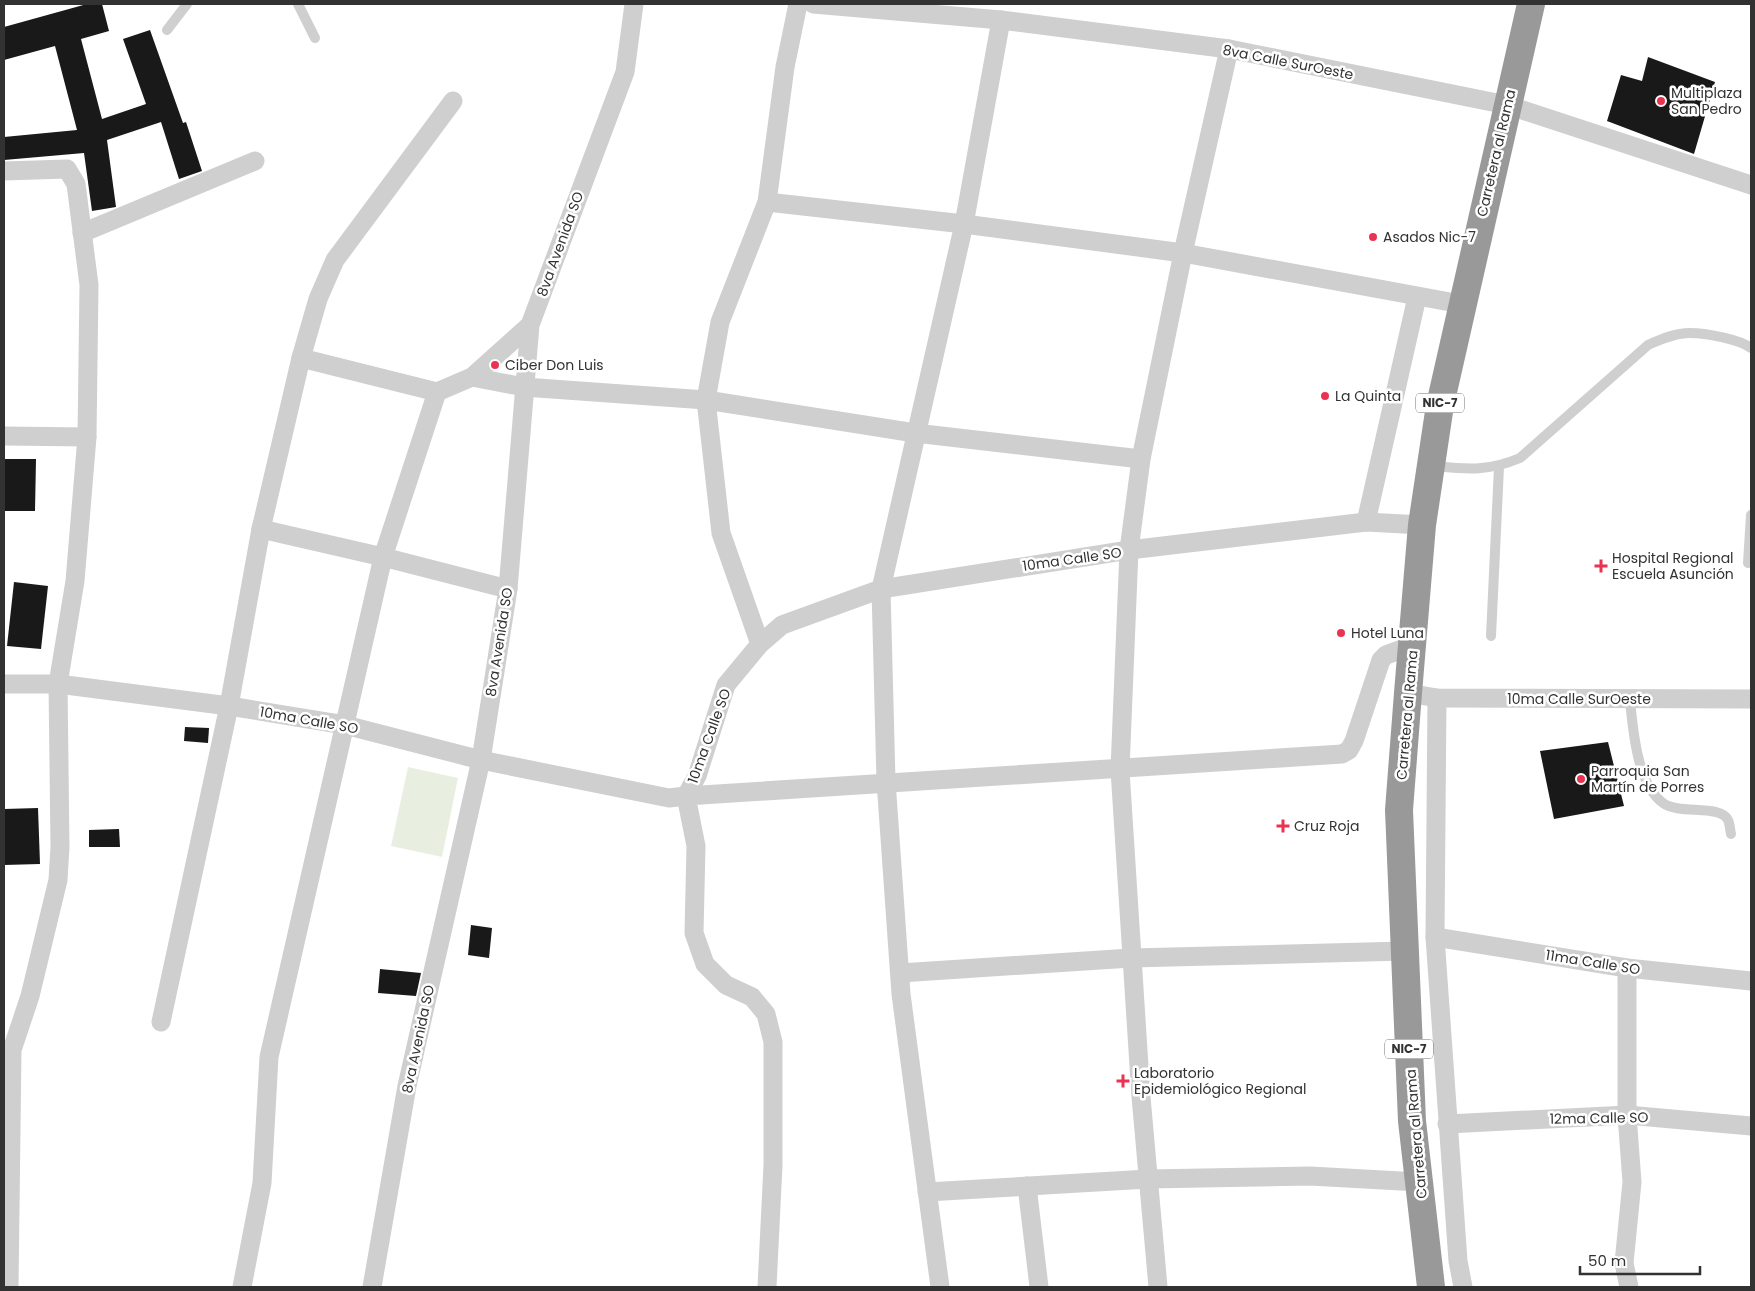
<svg xmlns="http://www.w3.org/2000/svg" width="1755" height="1291" font-family="Poppins,sans-serif">
	<style>
		.green { fill: #e9efe0 }
		.building { fill: #191919 }
		.lines { fill: none; stroke-linecap: round; stroke-linejoin: round }
		.lane { stroke: #cfcfcf; stroke-width: 10 }
		.street { stroke: #cfcfcf; stroke-width: 19 }
		.highway { stroke: #999; stroke-width: 28 }
		.poi-dot { fill: #ea3351; stroke: #fff; stroke-width: 2 }
		.labels { text-anchor: middle; stroke-width: 5; stroke-linejoin: round; paint-order: stroke }
		.shield { fill: #fff; stroke: #707070; stroke-width: 1 }
		.shield-label { font-size: 12px; font-weight: bold; fill: #323232 }
		.street-label { font-size: 14px; fill: #323232; stroke: #fff }
		.poi-label { font-size: 14px; fill: #323232; stroke: #fff; text-anchor: start }
	</style>
	<rect width="100%" height="100%" fill="#fff"/>
	<path class="green" d="M408 767 458 778 442 857 391 846Z"/>
	<g class="building">
		<path d="M87 4H102L109 31 81 39 102 119 146 104 123 39 150 30 183 123 186 122 202 171 179 179 161 122 107 140 116 207 92 211 84 153 4 160V137L77 130 55 46 4 60V27Z"/>
		<path d="M1648 57 1715 82 1694 154 1607 121 1621 75 1642 81Z"/>
		<path d="M4 459H36L35 511H4Z"/>
		<path d="M14 582 48 586 41 649 7 646Z"/>
		<path d="M185 727 209 728 208 743 184 741Z"/>
		<path d="M1608 742 1624 806 1554 819 1540 751Z"/>
		<path d="M38 808 40 864 4 865V809Z"/>
		<path d="M119 829 120 847H89V830Z"/>
		<path d="M471 925 492 928 489 958 468 955Z"/>
		<path d="M380 969 421 973 416 996 378 993Z"/>
	</g>
	<g class="lines">
		<g class="lane">
			<path d="M298 4 315 38"/>
			<path d="M167 30 187 4"/>
			<path d="M1431 466C1466 469 1487 472 1520 458L1648 345C1661 339 1675 333 1690 333 1705 333 1739 339 1751 348"/>
			<path d="M1748 563 1751 515"/>
			<path d="M1491 636 1499 467"/>
			<path d="M1630 700C1633 730 1637 784 1663 803 1679 815 1720 804 1728 820 1730 824 1730 830 1731 834"/>
		</g>
		<g class="street">
			<path d="M813 4 1001 20 1229 49 1507 105 1751 185"/>
			<path d="M4 171 67 169 76 184 89 285 87 437 75 581 58 684 60 847 58 880 30 996 12 1050 9 1287"/>
			<path d="M767 202 964 224 1183 253 1461 304"/>
			<path d="M82 233 255 161"/>
			<path d="M301 358 437 392 472 377 530 325"/>
			<path d="M472 377 524 387 706 400 915 433 1141 459"/>
			<path d="M4 436 87 437"/>
			<path d="M1366 522 1417 297"/>
			<path d="M261 529 383 557 508 589"/>
			<path d="M760 644 721 533 706 400 720 322 767 202 785 67 798 4"/>
			<path d="M4 684H58L229 706 345 725 481 760 669 798 686 796 697 776 726 685 760 644 782 625 881 589 1129 550 1366 522 1422 525"/>
			<path d="M1408 693 1437 698 1751 699"/>
			<path d="M1437 698 1435 937 1458 1261 1463 1287"/>
			<path d="M1435 937 1627 968 1751 981"/>
			<path d="M1627 968V1115L1632 1182 1624 1263 1629 1287"/>
			<path d="M900 973 1131 958 1405 951"/>
			<path d="M161 1022 229 706 261 529 301 358 318 299 335 260 453 101"/>
			<path d="M1447 1124 1627 1115 1751 1126"/>
			<path d="M1027 1186 1039 1287"/>
			<path d="M927 1192 1148 1179 1310 1176 1419 1182"/>
			<path d="M242 1287 262 1183 269 1057 383 557 437 392"/>
			<path d="M372 1287 407 1086 481 760 508 589 530 325 625 72 634 4"/>
			<path d="M767 1287 773 1165V1042L766 1014 752 997 726 985 705 964 694 933 696 846 686 796C905 780 1124 770 1342 754L1349 750 1354 741 1381 660 1386 655 1413 645"/>
			<path d="M940 1287 901 994 886 781 881 589 964 224 1001 20"/>
			<path d="M1158 1287 1141 1097 1120 770 1129 550 1141 459 1183 253 1229 49"/>
		</g>
		<path class="highway" d="M1431 1287 1412 1121 1399 810 1408 693 1422 525 1440 405 1531 4"/>
	</g>
	<g class="poi-dot">
		<circle cx="1661" cy="101" r="5"/>
		<circle cx="1373" cy="237" r="5"/>
		<circle cx="495" cy="365" r="5"/>
		<circle cx="1325" cy="396" r="5"/>
		<path d="M1598.5 558.5h5v5h5v5h-5v5h-5v-5h-5v-5h5z"/>
		<circle cx="1341" cy="633" r="5"/>
		<circle cx="1581" cy="779" r="5"/>
		<path d="M1280.5 818.5h5v5h5v5h-5v5h-5v-5h-5v-5h5z"/>
		<path d="M1120.5 1073.5h5v5h5v5h-5v5h-5v-5h-5v-5h5z"/>
	</g>
	<g class="labels">
		<g class="shield">
			<rect x="1416" y="393.5" width="48" height="19" rx="4"/>
			<rect x="1385" y="1039.5" width="48" height="19" rx="4"/>
		</g>
		<g class="shield-label">
			<text x="1440" y="407">NIC-7</text>
			<text x="1409" y="1053">NIC-7</text>
		</g>
		<g class="street-label">
			<text transform="translate(1288 62) rotate(11)" y="5">8va Calle SurOeste</text>
			<text transform="translate(1496 153) rotate(-77)" y="5">Carretera al Rama</text>
			<text transform="translate(560 244) rotate(-70)" y="5">8va Avenida SO</text>
			<text transform="translate(1072 559) rotate(-8)" y="5">10ma Calle SO</text>
			<text transform="translate(499 642) rotate(-81)" y="5">8va Avenida SO</text>
			<text x="1579" y="704">10ma Calle SurOeste</text>
			<text transform="translate(1407 715) rotate(-85)" y="5">Carretera al Rama</text>
			<text transform="translate(309 720) rotate(10)" y="5">10ma Calle SO</text>
			<text transform="translate(709 736) rotate(-70)" y="5">10ma Calle SO</text>
			<text transform="translate(1593 962) rotate(9)" y="5">11ma Calle SO</text>
			<text transform="translate(418 1039) rotate(-78)" y="5">8va Avenida SO</text>
			<text transform="translate(1599 1118) rotate(-1)" y="5">12ma Calle SO</text>
			<text transform="translate(1416 1134) rotate(-95)" y="5">Carretera al Rama</text>
		</g>
		<g class="poi-label">
			<text x="1671" y="98">Multiplaza<tspan x="1671" dy="16">San Pedro</tspan></text>
			<text x="1383" y="242">Asados Nic-7</text>
			<text x="505" y="370">Ciber Don Luis</text>
			<text x="1335" y="401">La Quinta</text>
			<text x="1612" y="563">Hospital Regional<tspan x="1612" dy="16">Escuela Asunción</tspan></text>
			<text x="1351" y="638">Hotel Luna</text>
			<text x="1591" y="776">Parroquia San<tspan x="1591" dy="16">Martín de Porres</tspan></text>
			<text x="1294" y="831">Cruz Roja</text>
			<text x="1134" y="1078">Laboratorio<tspan x="1134" dy="16">Epidemiológico Regional</tspan></text>
		</g>
	</g>
	<rect width="1755" height="1291" fill="none" stroke="#323232" stroke-width="10"/>
	<path d="M1580 1266v8h120v-8" fill="none" stroke="#323232" stroke-width="2.5"/>
	<text x="1588" y="1266" font-size="15" fill="#323232" stroke="#ffffff" stroke-width="4" paint-order="stroke">50 m</text>
</svg>
